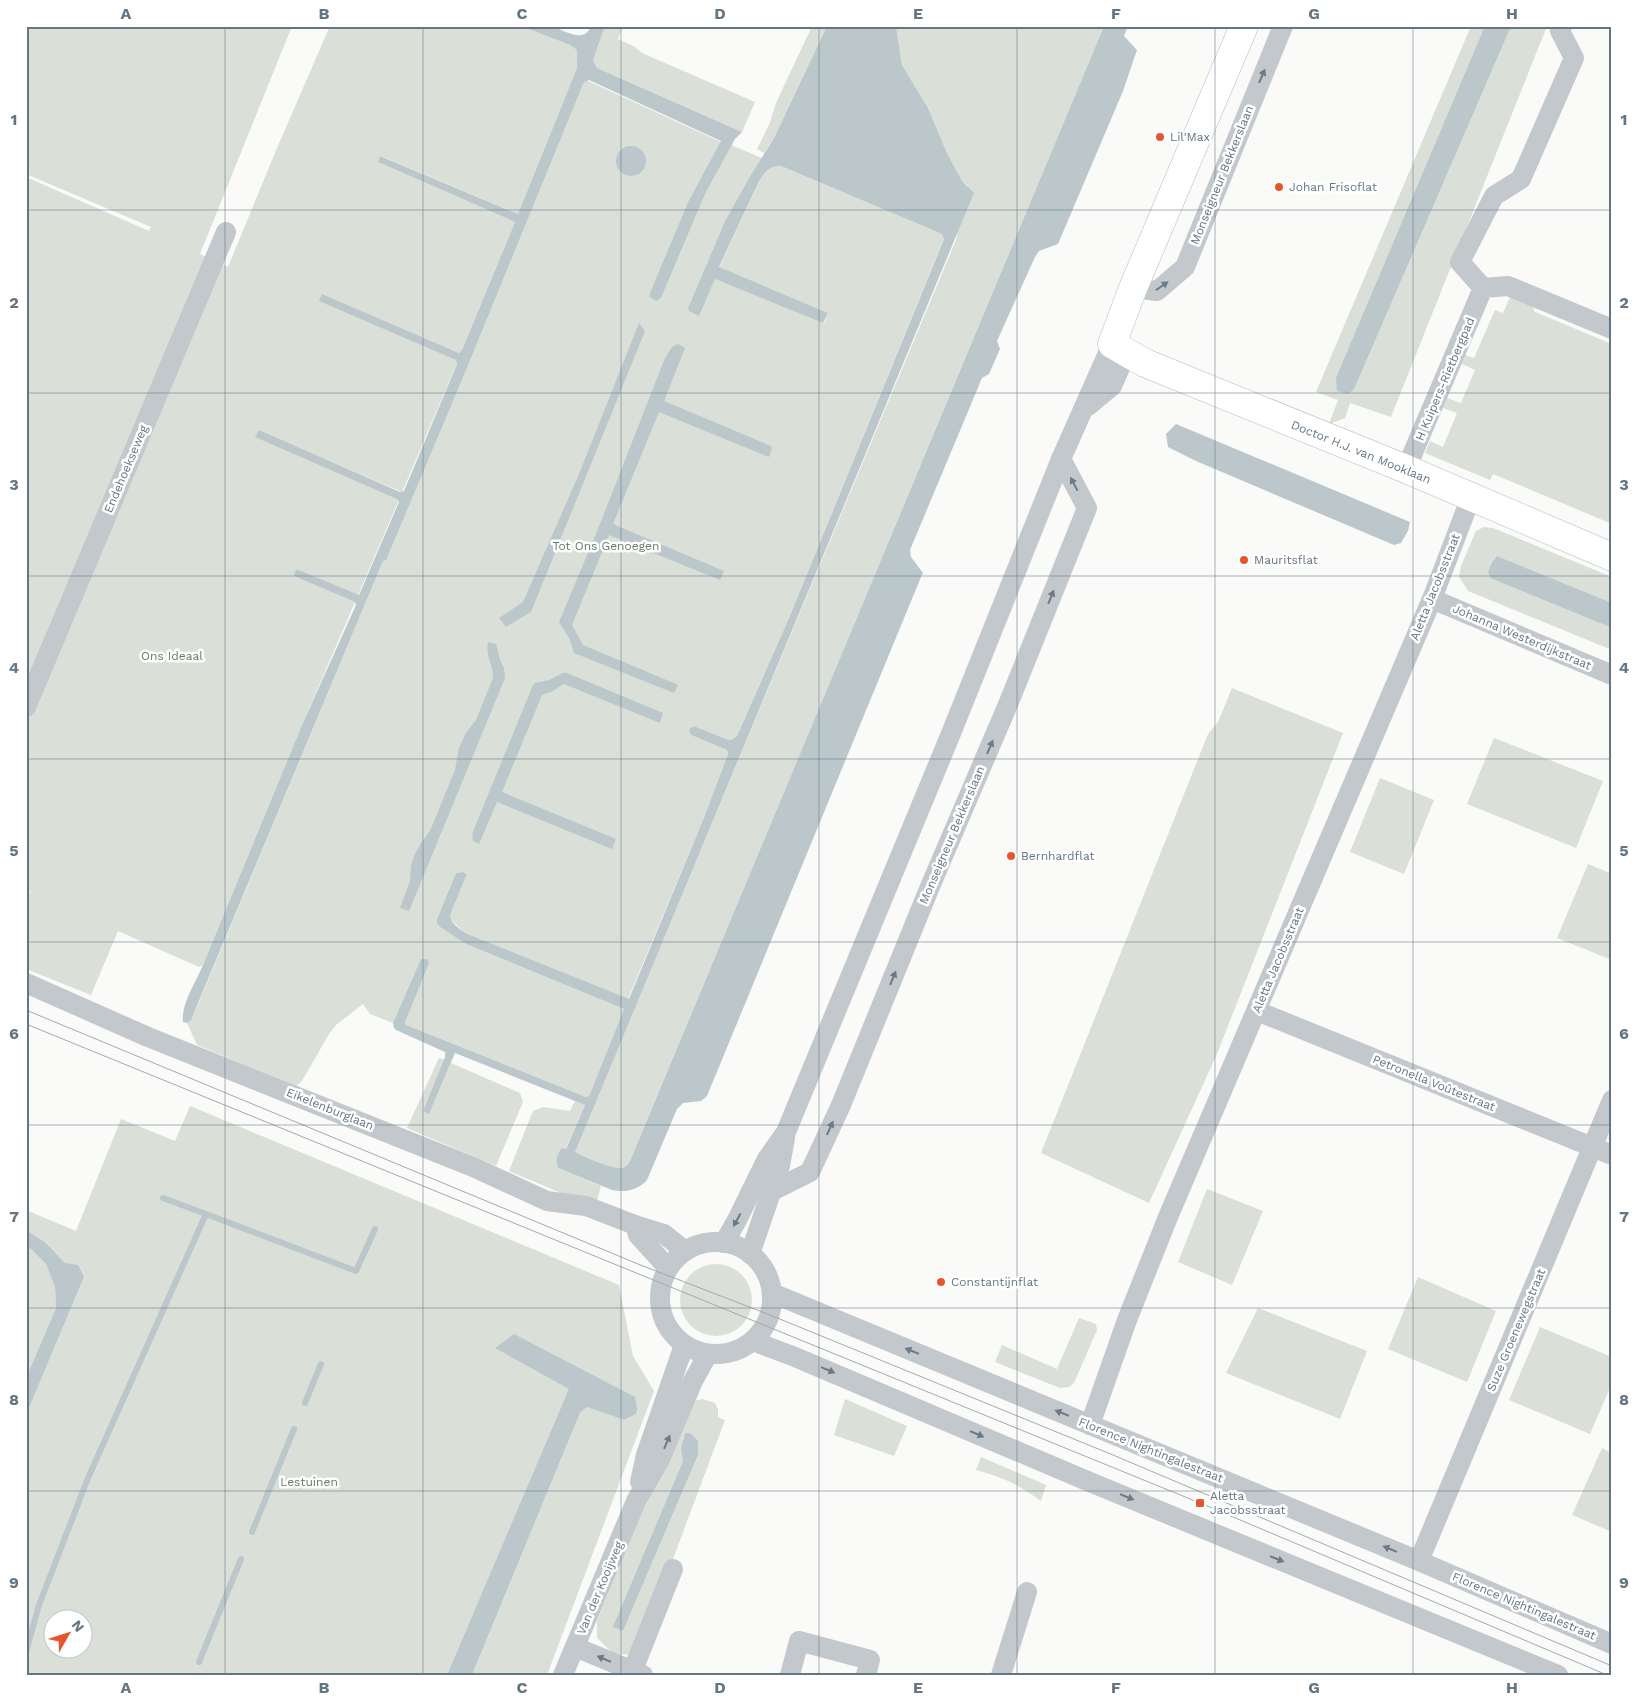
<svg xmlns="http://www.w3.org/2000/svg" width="1638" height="1701" font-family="'Work Sans',sans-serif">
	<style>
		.green { fill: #dadfd7; fill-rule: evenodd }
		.water { fill: #bbc7cb }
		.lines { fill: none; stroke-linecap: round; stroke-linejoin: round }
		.stream { stroke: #bbc7cb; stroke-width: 6 }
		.secondary-casing { stroke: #b3babf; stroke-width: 29 }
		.street { stroke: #c3c8cc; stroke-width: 20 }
		.secondary { stroke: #fff; stroke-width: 28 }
		.tram { stroke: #a2aab0; stroke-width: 1 }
		.oneway { fill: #6a7a87 }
		.grid { fill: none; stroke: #657683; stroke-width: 1; stroke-opacity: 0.55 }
		.poi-dot { fill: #e4572e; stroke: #fff; stroke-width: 2 }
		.labels { text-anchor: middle; stroke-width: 5; stroke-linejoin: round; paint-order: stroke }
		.poi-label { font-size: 12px; fill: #657683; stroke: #fff; text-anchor: start }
		.street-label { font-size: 12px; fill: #657683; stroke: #fff }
		.park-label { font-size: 12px; fill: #687a64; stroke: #fff }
		.neatline { fill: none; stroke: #657683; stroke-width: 2 }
		.grid-label { font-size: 16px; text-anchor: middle; font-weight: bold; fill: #657683 }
	</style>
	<rect width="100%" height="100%" fill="#fafaf8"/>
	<g class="green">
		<path d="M26 26H292L200 254 228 267 277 148 330 26H521L570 45 577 50V68L518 214 381 156 378 162 515 222 462 350 459 353 321 294 456 360 457 363 402 492 259 431 398 499V502L358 595 299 570 296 577 355 602 302 725 203 965 199 967 118 931 91 995 26 969V890L35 893 26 889V177L149 231 151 227 26 174Z"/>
		<path d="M605 26H623L618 39 635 47 642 53 755 102 742 132 597 68 593 60Z"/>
		<path d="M812 26H827L774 138 764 153 757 149 769 125 776 103Z"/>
		<path d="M896 26H1104L635 1149C633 1154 630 1164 625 1167 616 1172 585 1156 574 1152L956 240 968 186 962 181 947 153 928 108 902 65Z"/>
		<path d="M1471 26H1547L1391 417 1350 403 1345 418 1329 424 1338 400 1316 392Z"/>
		<path d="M586 80 721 142 688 202 649 297 662 296 706 192 731 145 762 158 725 221 688 308 699 315 715 279 824 323 828 313 719 268 759 181C765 172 769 166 781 166L942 234 944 238 789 618 737 736 731 740 726 739 694 726 690 728 689 731 691 735 727 750 728 754 705 815 628 999 465 933 450 919V915L467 874 463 872 456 873 437 919V923L440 927 466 944 624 1009 589 1096 586 1097 406 1025 405 1022 422 958 393 1023 370 1014 363 1004 336 1025 329 1034 302 1081 296 1086 197 1045 187 1023 197 1007 383 561 469 363 584 82Z"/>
		<path d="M1511 295 1531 303 1535 312 1612 344V524L1493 474 1490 480 1425 453 1430 441 1443 447 1457 413 1443 408 1447 398 1461 403 1475 370 1462 364 1465 355 1474 358 1495 310 1503 313Z"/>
		<path d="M1484 527 1493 528 1612 577V603L1497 556 1492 562 1488 572 1490 578 1612 628V650L1468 591 1459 577 1461 566 1476 531Z"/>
		<path d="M1232 688 1343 733 1217 1054 1149 1203 1041 1153 1208 734 1218 722Z"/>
		<path d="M1494 738 1603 781 1576 848 1467 804Z"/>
		<path d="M1380 778 1434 800 1404 874 1350 852Z"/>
		<path d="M1588 864 1612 874V960L1557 938Z"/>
		<path d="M439 1058 444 1060 423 1111 429 1113 451 1063 520 1093 523 1102 496 1166 407 1128Z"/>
		<path d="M575 1101 585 1105 565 1150 556 1163 558 1168 601 1186 597 1201 561 1193 509 1171 533 1111 543 1107 570 1111Z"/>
		<path d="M190 1106 619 1285 633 1356 654 1391 547 1675H472L580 1413 587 1407 624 1420 636 1414 496 1348 570 1389 447 1675H26V1415L84 1277 65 1263 45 1242 26 1230V1210L76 1231 121 1119 175 1141ZM52 1618H82V1648H52Z"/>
		<path d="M1207 1189 1263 1211 1232 1285 1178 1262Z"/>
		<path d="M26 1247 31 1249 46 1264 55 1287 56 1308 26 1378Z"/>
		<circle cx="716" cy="1300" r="36"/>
		<path d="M1418 1277 1496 1311 1467 1382 1388 1349Z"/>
		<path d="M1258 1308 1367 1351 1340 1419 1226 1373Z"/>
		<path d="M1079 1318 1096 1324 1097 1330 1074 1383 1069 1387 1060 1388 995 1362 1002 1345 1057 1369Z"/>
		<path d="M1540 1327 1612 1357V1383L1590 1434 1509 1400Z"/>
		<path d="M703 1399 715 1403 718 1409V1417L725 1420 637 1655 614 1654 597 1638V1621L672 1436 694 1401ZM685 1433 698 1441V1455L623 1631 614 1627 683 1461V1439Z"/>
		<path d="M845 1399 907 1426 894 1456 834 1435Z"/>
		<path d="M1602 1448 1612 1453V1532L1572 1515Z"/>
		<path d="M981 1457 1046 1485 1041 1501C1017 1484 1005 1478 976 1470Z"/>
	</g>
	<g class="water">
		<path d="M521 26C530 26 540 25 549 26 563 28 583 46 591 26H605L593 60 597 68 742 132 735 139 706 192 662 296 657 301 649 297 650 293 688 202 721 141 589 80 584 82 469 363 386 560 383 561 191 1020 187 1023 183 1022C181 1004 196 982 203 965L302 725 356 605 355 602 296 577 294 575 296 570H299L359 595 399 502 397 499 255 437 259 430 400 492 404 491 457 364 456 360 319 301 322 294 459 353 462 350 515 222 378 162 380 156 518 214 577 68V50L570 45Z"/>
		<path d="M827 26H896L902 65 928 108 947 153 962 181 974 193 575 1152C583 1156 617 1172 625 1167 630 1164 633 1154 635 1149L1104 26H1128L1124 36 1137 50 1123 91 1058 244 1039 251 1035 257 997 341 1000 349 989 374 982 378 910 550 911 557 923 573 921 577 707 1096 701 1101 683 1103 677 1109 647 1180C638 1190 625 1193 612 1190L558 1168C555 1162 557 1153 562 1148L566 1149 585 1105 455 1053 429 1114 423 1111 445 1057V1052L396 1030 394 1028 393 1023 421 959H427L429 963 405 1022 406 1025 586 1097 589 1096 624 1009 466 944 440 927 437 923V919L456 873 463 872 467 874 450 915C450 923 459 928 465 933L629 999 705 815 728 754 727 750 691 735 689 731 690 728 694 726 726 739 731 740 737 736 789 618 944 239 942 234 781 166C769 166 765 172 759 181L719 267 828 313 823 323 715 279 699 316 689 311 688 308 725 221 751 175 774 138Z"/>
		<path d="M1485 26H1511L1354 389 1348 394 1337 391 1336 378Z"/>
		<circle cx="631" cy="161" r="15"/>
		<path d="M639 323 645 331 531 612 506 627 499 618 523 602 579 474Z"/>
		<path d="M678 344 685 348 664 401 771 446 772 448 769 457 659 412 613 524 724 571 720 580 609 535 572 625 583 645 676 684 678 685 674 693 574 653 569 638 559 622 598 529 665 358 672 347Z"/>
		<path d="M1176 424 1410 522 1408 531 1401 543 1394 545 1196 461 1168 447 1166 434Z"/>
		<path d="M1497 556 1612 603V628L1490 578 1488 572 1492 562Z"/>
		<path d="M488 642 496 644 500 660 504 668 505 678 409 911 400 908 410 881 411 866 415 854 422 841 430 831 455 770 459 748 466 733 476 720 493 678C494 666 485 657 488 642Z"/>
		<path d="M563 673H567L663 713 660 723 564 684 551 692 542 695 502 792 616 839 612 849 497 802 479 844 473 841 472 834 533 685 535 683 549 680Z"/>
		<path d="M26 1230 45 1242 65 1263 78 1265 84 1277 26 1415V1378L56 1308 55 1287 46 1264 31 1249 26 1247Z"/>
		<path d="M514 1334 635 1397 637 1409 636 1414 624 1420 587 1407 580 1413 472 1675H447L569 1389 495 1348Z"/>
		<path d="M685 1433H690L698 1441V1455L623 1631 613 1627 683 1461 681 1449Z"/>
	</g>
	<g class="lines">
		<g class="stream">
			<path d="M163 1198 206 1214"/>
			<path d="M305 1403 321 1364"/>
			<path d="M252 1532 294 1429"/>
			<path d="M26 1652 39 1605 88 1478 206 1214 356 1271 375 1229"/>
			<path d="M199 1662 241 1559"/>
		</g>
		<g class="secondary-casing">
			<path id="secondary" d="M1244 26 1133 288 1112 344 1145 363 1406 469 1612 557"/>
		</g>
		<g class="street">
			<path d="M1133 288 1157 291 1185 267 1283 26"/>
			<path d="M1483 288 1460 262 1494 196 1521 179 1574 58 1560 31 1562 26"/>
			<path d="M1088 406 1112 386 1126 354"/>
			<path d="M1406 469 1483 288 1508 286 1612 329"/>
			<path d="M1432 599 1612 675"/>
			<path d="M26 707 226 232"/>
			<path d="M26 983 148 1037 473 1167 547 1201 586 1206 635 1225 664 1234 685 1251"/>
			<path d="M1257 1011 1612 1155"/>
			<path d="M755 1185 772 1191 810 1172 841 1105 929 889 1009 702 1087 508 1061 459"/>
			<path d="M635 1225 638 1235 668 1268"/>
			<circle cx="716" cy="1298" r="56"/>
			<path d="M724 1243 737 1220 767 1159 786 1132 952 731 1061 459 1112 344"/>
			<path d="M750 1254 780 1166 785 1138"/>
			<path d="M772 1293 1419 1561 1612 1644"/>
			<path d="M753 1341 795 1357 1085 1480 1558 1675"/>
			<path d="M1090 1425 1127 1320 1168 1217 1432 599 1471 497"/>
			<path d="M640 1482 646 1455 684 1345"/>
			<path d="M1419 1561 1612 1100"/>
			<path d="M575 1647 643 1675"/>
			<path d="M563 1675 636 1501 659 1461 693 1381 708 1354"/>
			<path d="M631 1675 673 1569"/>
			<path d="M790 1675 799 1641 870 1660 866 1675"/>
			<path d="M1001 1675 1027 1592"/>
		</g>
		<use href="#secondary" class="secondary"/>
		<g class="tram">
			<path d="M26 1010 638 1264 770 1315 1113 1455 1612 1666"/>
			<path d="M26 1024 1200 1503 1607 1675"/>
		</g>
	</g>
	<defs><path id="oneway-solid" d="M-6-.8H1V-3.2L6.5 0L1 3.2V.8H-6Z" transform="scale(1.25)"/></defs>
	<g class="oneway">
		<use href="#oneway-solid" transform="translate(1262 76) rotate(-67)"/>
		<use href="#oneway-solid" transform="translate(1162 286) rotate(-35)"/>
		<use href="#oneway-solid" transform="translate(1074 484) rotate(-118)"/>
		<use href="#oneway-solid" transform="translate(1051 597) rotate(-68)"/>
		<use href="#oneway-solid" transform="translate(990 747) rotate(-67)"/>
		<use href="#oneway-solid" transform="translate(893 978) rotate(-68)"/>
		<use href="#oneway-solid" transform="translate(830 1128) rotate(-66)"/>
		<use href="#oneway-solid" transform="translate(737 1220) rotate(119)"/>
		<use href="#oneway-solid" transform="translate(912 1351) rotate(-158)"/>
		<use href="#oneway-solid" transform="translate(828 1370) rotate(23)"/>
		<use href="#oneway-solid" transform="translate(1062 1413) rotate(-158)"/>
		<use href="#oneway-solid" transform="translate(977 1434) rotate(23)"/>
		<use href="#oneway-solid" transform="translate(667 1442) rotate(-67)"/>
		<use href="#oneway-solid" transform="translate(1127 1497) rotate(22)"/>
		<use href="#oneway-solid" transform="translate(1390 1549) rotate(-157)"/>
		<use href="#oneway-solid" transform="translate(1277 1559) rotate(22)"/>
		<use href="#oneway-solid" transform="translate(604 1659) rotate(-157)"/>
	</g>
	<path class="grid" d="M225 26V1675M423 26V1675M621 26V1675M819 26V1675M1017 26V1675M1215 26V1675M1413 26V1675M26 210H1612M26 393H1612M26 576H1612M26 759H1612M26 942H1612M26 1125H1612M26 1308H1612M26 1491H1612"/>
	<g class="poi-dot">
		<circle cx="1160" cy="137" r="5"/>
		<circle cx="1279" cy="187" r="5"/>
		<circle cx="1244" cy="560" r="5"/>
		<circle cx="1011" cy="856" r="5"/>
		<circle cx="941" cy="1282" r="5"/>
		<rect x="1195" y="1498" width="10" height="10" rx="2.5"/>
	</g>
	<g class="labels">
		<g class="poi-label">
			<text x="1170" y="141">Lil'Max</text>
			<text x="1289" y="191">Johan Frisoflat</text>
			<text x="1254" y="564">Mauritsflat</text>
			<text x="1021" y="860">Bernhardflat</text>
			<text x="951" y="1286">Constantijnflat</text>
			<text x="1210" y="1500">Aletta<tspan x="1210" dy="14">Jacobsstraat</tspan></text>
		</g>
		<g class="street-label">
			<text transform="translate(1222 175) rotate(-68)" y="4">Monseigneur Bekkerslaan</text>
			<text transform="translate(1445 379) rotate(-67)" y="4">H Kuipers-Rietbergpad</text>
			<text transform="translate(1361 452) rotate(22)" y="4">Doctor H.J. van Mooklaan</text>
			<text transform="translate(126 469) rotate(-67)" y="4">Endehoekseweg</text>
			<text transform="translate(1435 587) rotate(-68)" y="4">Aletta Jacobsstraat</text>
			<text transform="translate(1522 637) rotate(23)" y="4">Johanna Westerdijkstraat</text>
			<text transform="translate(952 835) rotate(-67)" y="4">Monseigneur Bekkerslaan</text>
			<text transform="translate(1278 960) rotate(-67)" y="4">Aletta Jacobsstraat</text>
			<text transform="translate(1434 1083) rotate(22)" y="4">Petronella Voûtestraat</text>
			<text transform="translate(330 1109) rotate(22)" y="4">Eikelenburglaan</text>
			<text transform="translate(1516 1330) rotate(-67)" y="4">Suze Groenewegstraat</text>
			<text transform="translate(1151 1450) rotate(22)" y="4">Florence Nightingalestraat</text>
			<text transform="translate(600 1588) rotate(-67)" y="4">Van der Kooijweg</text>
			<text transform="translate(1524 1606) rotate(23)" y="4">Florence Nightingalestraat</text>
		</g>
		<g class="park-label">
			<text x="606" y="550">Tot Ons Genoegen</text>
			<text x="172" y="660">Ons Ideaal</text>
			<text x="309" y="1486">Lestuinen</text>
		</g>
	</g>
	<rect width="1638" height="1701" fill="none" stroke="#ffffff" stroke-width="55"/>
	<g transform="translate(68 1634) rotate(51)"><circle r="24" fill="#ffffff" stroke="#c1c8cd"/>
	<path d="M0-4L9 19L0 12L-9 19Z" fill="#e4572e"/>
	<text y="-8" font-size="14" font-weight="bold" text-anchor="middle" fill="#657683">N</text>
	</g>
	<rect x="28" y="28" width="1582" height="1646" class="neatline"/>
	<g class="grid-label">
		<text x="126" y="19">A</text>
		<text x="324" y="19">B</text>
		<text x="522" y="19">C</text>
		<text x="720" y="19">D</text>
		<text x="918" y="19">E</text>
		<text x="1116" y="19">F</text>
		<text x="1314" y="19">G</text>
		<text x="1512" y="19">H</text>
		<text x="14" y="125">1</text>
		<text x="1624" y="125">1</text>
		<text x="14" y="308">2</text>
		<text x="1624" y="308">2</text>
		<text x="14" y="490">3</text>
		<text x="1624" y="490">3</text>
		<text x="14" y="673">4</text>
		<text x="1624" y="673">4</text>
		<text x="14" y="856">5</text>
		<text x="1624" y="856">5</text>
		<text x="14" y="1039">6</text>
		<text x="1624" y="1039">6</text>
		<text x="14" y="1222">7</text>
		<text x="1624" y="1222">7</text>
		<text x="14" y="1405">8</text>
		<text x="1624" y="1405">8</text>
		<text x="14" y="1588">9</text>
		<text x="1624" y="1588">9</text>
		<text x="126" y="1693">A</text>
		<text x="324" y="1693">B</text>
		<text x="522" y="1693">C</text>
		<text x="720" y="1693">D</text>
		<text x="918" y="1693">E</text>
		<text x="1116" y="1693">F</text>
		<text x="1314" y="1693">G</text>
		<text x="1512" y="1693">H</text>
	</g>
</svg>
